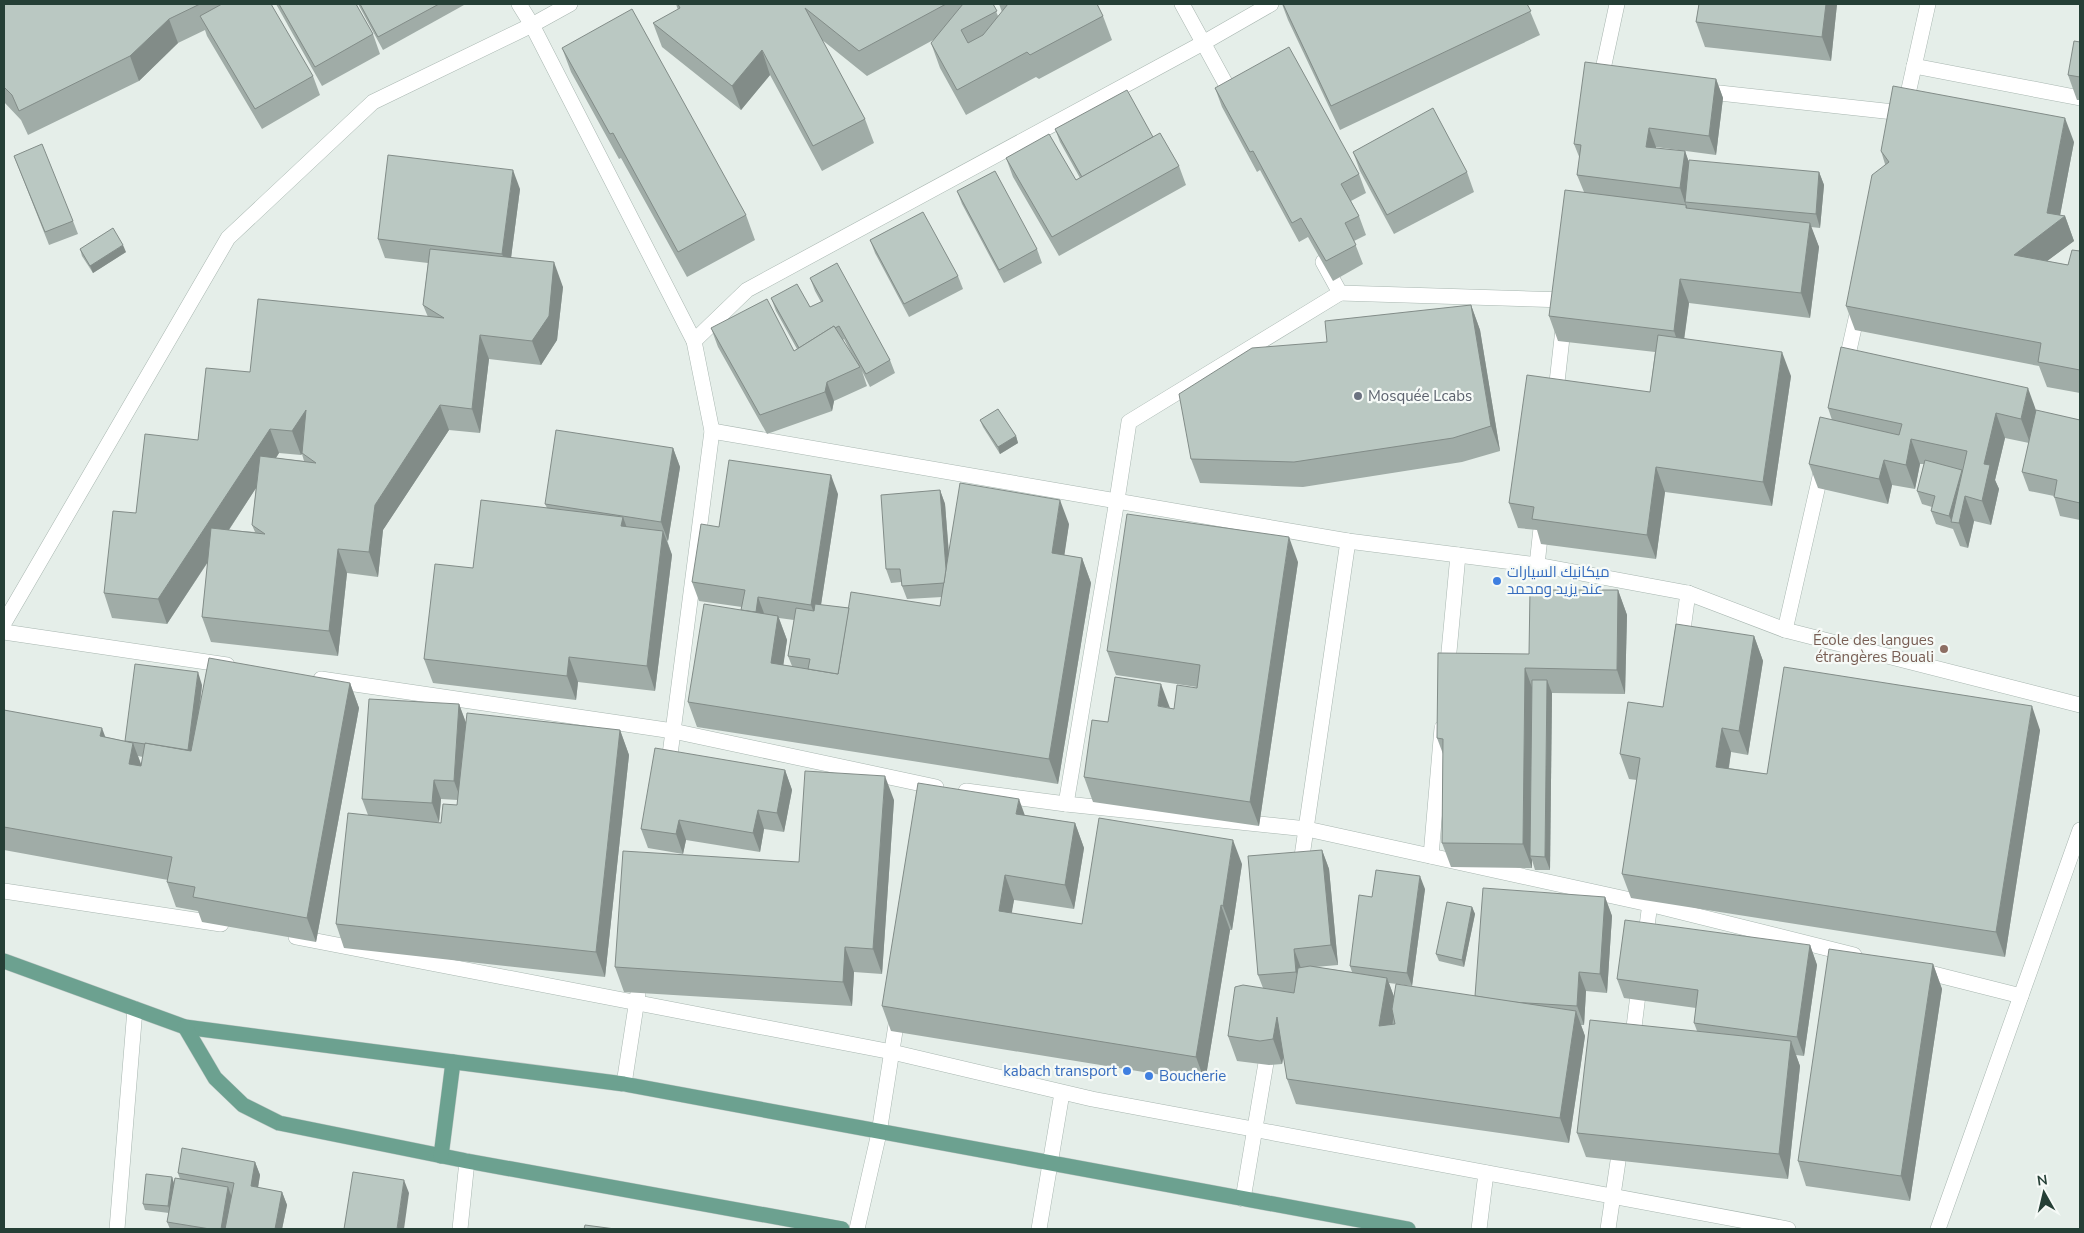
<svg xmlns="http://www.w3.org/2000/svg" width="2084" height="1233" font-family="'Nunito Sans',Cairo,sans-serif">
	<style>
		.lines { fill: none; stroke-linecap: round; stroke-linejoin: round }
		.minor-casing { stroke: #a8b6b0; stroke-width: 16 }
		.tertiary-casing { stroke: #a8b6b0; stroke-width: 16 }
		.primary-casing { stroke: #c2c9c7; stroke-width: 16 }
		.minor { stroke: #fff; stroke-width: 15 }
		.tertiary { stroke: #fff; stroke-width: 15 }
		.primary { stroke: #6ca190; stroke-width: 15 }
		.wall { fill: #a0aca7; fill-rule: evenodd }
		.shaded-wall { fill: #828c88 }
		.building { fill: #bac8c2; stroke: #828c88 }
		.worship-dot { fill: #6b7280; stroke: #f6faf7; stroke-width: 2 }
		.shop-dot { fill: #3f7fe0; stroke: #f6faf7; stroke-width: 2 }
		.education-dot { fill: #8d6e63; stroke: #f6faf7; stroke-width: 2 }
		.labels { text-anchor: middle; stroke-width: 4.5; stroke-linejoin: round; paint-order: stroke }
		.worship-label { font-size: 15px; fill: #5b616d; stroke: #f6faf7; text-anchor: start }
		.shop-label { font-size: 15px; fill: #366cbe; stroke: #f6faf7; text-anchor: start }
		.education-label { font-size: 15px; fill: #785e54; stroke: #f6faf7; text-anchor: end }
	</style>
	<rect width="100%" height="100%" fill="#e5eee9"/>
	<g class="lines">
		<g class="minor-casing">
			<g id="minor">
				<path d="M519 4 532 25 694 341 712 431 668 770"/>
				<path d="M1182 4 1234 99"/>
				<path d="M1914 66 2080 98"/>
				<path d="M1600 83 1617 4"/>
				<path d="M1701 91 1903 113"/>
				<path d="M1905 107 1928 4"/>
				<path d="M1323 262 1340 293 1566 300"/>
				<path d="M694 341 747 290 1203 43 1271 4"/>
				<path d="M1845 368 1858 310"/>
				<path d="M1555 400 1564 320"/>
				<path d="M712 431 1348 541 1537 565 1688 593 1785 630 2080 705"/>
				<path d="M1537 565 1542 519"/>
				<path d="M4 623 228 238 373 102 532 25 570 4"/>
				<path d="M1785 630 1822 468"/>
				<path d="M4 632 227 665"/>
				<path d="M1681 644 1688 593"/>
				<path d="M1447 673 1458 555"/>
				<path d="M321 679 673 731 936 787"/>
				<path d="M966 791 1066 804 1307 829 1649 904 1854 955"/>
				<path d="M1066 804 1117 500 1129 422 1340 293"/>
				<path d="M1431 856 1442 728"/>
				<path d="M1300 870 1348 541"/>
				<path d="M4 891 221 924"/>
				<path d="M296 937 892 1052 1092 1099 1788 1229"/>
				<path d="M1645 942 1651 895"/>
				<path d="M1918 970 2021 996"/>
				<path d="M1632 1043 1640 979"/>
				<path d="M624 1084 638 993"/>
				<path d="M1243 1199 1269 1045"/>
				<path d="M117 1229 135 1009"/>
				<path d="M460 1229 467 1161"/>
				<path d="M857 1229 879 1133 898 1012"/>
				<path d="M1479 1229 1486 1173"/>
				<path d="M1608 1229 1621 1141"/>
				<path d="M1938 1229 2080 830"/>
			</g>
		</g>
		<g class="tertiary-casing">
			<path id="tertiary" d="M1039 1229 1062 1093"/>
		</g>
		<g class="primary-casing">
			<g id="primary">
				<path d="M4 961 185 1027 624 1084 1408 1229"/>
				<path d="M185 1027 215 1078 243 1105 279 1123 467 1161 842 1229"/>
				<path d="M441 1156 453 1062"/>
			</g>
		</g>
		<use href="#minor" class="minor"/>
		<use href="#tertiary" class="tertiary"/>
		<use href="#primary" class="primary"/>
	</g>
	<g class="wall">
		<path d="M4 4H219L220 5 313 76 320 95 262 129 207 36 205 30 178 43 139 81 28 135 21 120 4 102Z"/>
		<path d="M276 4H356L373 34 380 54 322 86Z"/>
		<path d="M358 4H464V5L383 50Z"/>
		<path d="M676 4H993L998 16 1002 12 999 4H1097L1103 16 1112 40 1039 79 1036 77 966 115 940 68 931 43 935 39 867 76 821 39 865 119 874 143 822 171 770 75 741 110 662 47 653 23 678 10Z"/>
		<path d="M1282 4H1527L1540 35 1340 130 1288 20Z"/>
		<path d="M1699 4H1837L1831 61 1705 47 1696 22Z"/>
		<path d="M2080 42V100H2077L2068 75Z"/>
		<path d="M562 48 746 215 755 240 687 277 621 158 619 159 571 72Z"/>
		<path d="M1716 79 1723 98 1716 155 1656 147V148L1685 151 1689 163 1819 172 1824 185 1820 228 1811 227 1819 247 1810 318 1689 303 1684 338 1791 376 1772 506 1665 492 1656 559 1541 544 1537 530 1518 528 1509 503 1650 392 1655 352 1558 341 1549 316 1584 192 1577 175 1580 159 1574 144Z"/>
		<path d="M1215 88 1359 174 1366 193 1351 201 1359 216 1366 235 1354 241 1363 264 1333 281 1308 237 1299 242 1260 170 1257 172 1222 107Z"/>
		<path d="M1055 129 1153 137 1179 166 1186 185 1059 256 1013 177 1006 158 1076 180 1080 178 1060 142Z"/>
		<path d="M2074 142 2060 215 2065 216 2074 241 2047 261 2068 265 2080 251V393L2047 387 2039 366 1855 330 1846 306 1885 164 1881 151Z"/>
		<path d="M1353 152 1467 172 1474 192 1394 234 1360 171Z"/>
		<path d="M14 156 73 221 78 234 49 245Z"/>
		<path d="M520 189 511 258 563 287 557 340 541 365 489 359 480 433 449 430 383 530 378 577 347 573 338 656 211 642 202 617 208 562 167 624 112 618 104 593 136 513 198 440 250 372 428 317 423 305 428 263 385 258 378 239ZM279 453 301 455 302 454 304 461 276 458ZM256 488 252 525 255 532 229 530Z"/>
		<path d="M957 191 1037 249 1042 263 1004 283 962 204Z"/>
		<path d="M870 240 958 276 963 289 909 317 875 253Z"/>
		<path d="M80 249 126 252 93 273 82 256Z"/>
		<path d="M810 278 890 360 895 373 870 387 862 371 867 386 834 401 832 411 767 434 718 347 711 328 794 351 797 349 776 311 771 298 810 307 821 302 815 291ZM844 339 855 360 843 340Z"/>
		<path d="M1471 305 1480 330 1500 451 1462 462 1303 487 1200 483 1191 459 1327 342Z"/>
		<path d="M1828 408 2036 411 2080 420V520L2060 516 2054 496 2029 491 2022 472 2029 443 2005 438 1995 480 1999 489 1991 525 1974 521 1968 548 1960 546 1953 529 1936 524 1931 511 1932 507 1922 504 1917 491 1924 464H1920L1915 489 1892 485 1888 504 1818 488 1809 464 1832 420Z"/>
		<path d="M980 420 1016 436 1018 443 1000 454 983 427Z"/>
		<path d="M673 448 680 467 668 541 667 540 672 555 655 691 578 682 576 700 433 683 424 659 473 568 547 508 545 504Z"/>
		<path d="M940 490 945 504 949 553 1069 524 1064 555 1082 558 1091 583 1058 784 697 727 688 702 741 610 742 607 699 601 692 582 719 527 838 494 821 605 849 608 940 606 942 597 907 599 902 586 901 582 891 583 886 569ZM779 618 794 620 788 656 792 666 783 665 787 640Z"/>
		<path d="M1298 562 1259 826 1093 802 1084 777 1108 722 1170 708 1174 709 1197 687 1116 675 1107 651Z"/>
		<path d="M1618 590 1627 615 1625 694 1552 693 1550 870H1535L1532 860V868L1451 867 1442 843 1443 754 1437 738 1529 654Z"/>
		<path d="M1754 636 1763 661 1748 755 1731 752 1729 768 1767 774 2040 730 2005 957 1631 898 1622 874 1637 780 1629 779 1620 754 1663 707Z"/>
		<path d="M350 683 359 708 316 942 202 922 198 911 176 907 167 882 168 880 4 850V710L106 737 125 741 202 685 200 706ZM138 756 143 757 141 764Z"/>
		<path d="M459 704 466 723 620 730 629 755 605 977 344 948 336 924 368 815 362 799ZM441 799 458 800 457 805 441 823 427 822H439Z"/>
		<path d="M785 770 792 790 784 832 764 829 760 852 686 840 683 854 648 848 641 829Z"/>
		<path d="M894 800 882 974 854 972 852 1006 624 992 615 967 799 862Z"/>
		<path d="M1024 815 1075 823 1084 848 1074 909 1014 900 1011 913 1082 924 1242 864 1232 930H1230L1205 1082 891 1031 882 1006Z"/>
		<path d="M1322 850 1329 869 1338 965 1315 967 1352 972 1350 966 1372 897 1425 889 1412 986 1389 983 1394 997 1475 996 1605 897 1612 916 1607 993 1586 991 1584 1025H1581L1585 1036 1569 1143 1296 1104 1287 1079 1284 1056 1282 1064 1269 1065 1237 1061 1228 1036 1263 988 1258 975Z"/>
		<path d="M1472 907 1475 914 1464 967 1439 961 1436 954Z"/>
		<path d="M1810 945 1817 965 1804 1056 1796 1055 1800 1066 1788 1179 1586 1157 1577 1133 1697 1031 1694 1023 1696 1008 1624 998 1617 979Z"/>
		<path d="M1933 964 1942 989 1910 1201 1806 1186 1798 1161Z"/>
		<path d="M255 1162 260 1175 258 1188 282 1192 287 1205 282 1229H170L167 1222 169 1213 145 1210 143 1204 172 1177 174 1183 180 1179 178 1173Z"/>
	</g>
	<g class="shaded-wall">
		<path d="M1826 4H1837L1831 61 1822 37Z"/>
		<path d="M169 19 178 43 139 81 130 56Z"/>
		<path d="M762 50 770 75 741 110 732 86Z"/>
		<path d="M1716 79 1723 98 1716 155 1709 136Z"/>
		<path d="M2065 118 2074 142 2059 221 2065 216 2074 241 2023 279 2014 255 2047 213Z"/>
		<path d="M1649 128 1656 147 1653 166 1646 147Z"/>
		<path d="M1685 151 1692 171 1685 202 1695 229 1686 208V206L1680 188Z"/>
		<path d="M513 170 520 189 509 273 502 254Z"/>
		<path d="M1819 172 1824 185 1820 228 1816 214Z"/>
		<path d="M1810 223 1819 247 1810 318 1801 293Z"/>
		<path d="M123 245 126 252 93 273 90 266Z"/>
		<path d="M554 262 563 287 557 340 541 365 532 341Z"/>
		<path d="M1680 279 1689 303 1682 355 1674 331Z"/>
		<path d="M1471 305 1480 330 1500 451 1491 426Z"/>
		<path d="M480 335 489 359 480 433 472 409Z"/>
		<path d="M1782 352 1791 376 1772 506 1763 482Z"/>
		<path d="M827 382 834 401 832 411 825 392Z"/>
		<path d="M2028 388 2037 413 2030 443 2021 419Z"/>
		<path d="M440 405 449 430 383 530 378 577 369 552 375 505Z"/>
		<path d="M306 410 315 434 301 455 292 431Z"/>
		<path d="M1996 413 2005 438 1995 480 1999 489 1991 525 1982 501 1984 464Z"/>
		<path d="M270 429 279 453 167 624 158 599Z"/>
		<path d="M1016 436 1018 443 1000 454 998 447Z"/>
		<path d="M1911 439 1920 464 1915 489 1906 465Z"/>
		<path d="M673 448 680 467 668 541 661 522Z"/>
		<path d="M1884 460 1892 485 1888 504 1879 479Z"/>
		<path d="M1656 467 1665 492 1656 559 1647 535Z"/>
		<path d="M1962 470 1952 522 1949 516Z"/>
		<path d="M831 475 838 494 818 624 811 605Z"/>
		<path d="M940 490 945 504 952 596 947 583Z"/>
		<path d="M1965 496 1974 521 1968 548 1959 523Z"/>
		<path d="M1060 500 1069 524 1061 578 1052 553Z"/>
		<path d="M623 517 632 542 621 526Z"/>
		<path d="M663 531 672 555 655 691 647 666Z"/>
		<path d="M1289 537 1298 562 1259 826 1250 802Z"/>
		<path d="M338 549 347 573 338 656 329 631Z"/>
		<path d="M1082 558 1091 583 1058 784 1049 759Z"/>
		<path d="M1618 590 1627 615 1625 694 1617 670Z"/>
		<path d="M758 597 765 616 755 615Z"/>
		<path d="M778 616 787 640 780 688 771 663Z"/>
		<path d="M1754 636 1763 661 1748 755 1739 731Z"/>
		<path d="M569 657 578 682 576 700 567 676Z"/>
		<path d="M1525 668 1534 693 1530 856 1532 860V868L1523 844Z"/>
		<path d="M198 672 202 685 192 763 188 750Z"/>
		<path d="M1547 680 1552 693 1550 870 1545 857Z"/>
		<path d="M350 683 359 708 316 942 307 918Z"/>
		<path d="M1161 684 1170 708 1158 706Z"/>
		<path d="M459 704 466 723 461 800 454 781Z"/>
		<path d="M2032 706 2040 730 2005 957 1996 932Z"/>
		<path d="M102 728 111 752 100 736Z"/>
		<path d="M1722 728 1731 752 1725 791 1716 767Z"/>
		<path d="M620 730 629 755 605 977 596 952Z"/>
		<path d="M133 743 142 767 129 764Z"/>
		<path d="M785 770 792 790 784 832 777 813Z"/>
		<path d="M885 776 894 800 882 974 873 949Z"/>
		<path d="M434 780 441 799 439 822 432 803Z"/>
		<path d="M1019 799 1028 824 1016 814Z"/>
		<path d="M758 810 764 829 760 852 753 833Z"/>
		<path d="M679 820 686 840 683 854 676 834Z"/>
		<path d="M1075 823 1084 848 1074 909 1065 885Z"/>
		<path d="M1233 840 1242 864 1232 930 1223 906Z"/>
		<path d="M1322 850 1329 869 1338 965 1331 945Z"/>
		<path d="M1005 875 1014 900 1008 935 999 911Z"/>
		<path d="M1420 876 1425 889 1412 986 1407 973Z"/>
		<path d="M1605 897 1612 916 1607 993 1600 974Z"/>
		<path d="M1221 905 1230 930 1205 1082 1196 1057Z"/>
		<path d="M1472 907 1475 914 1464 967 1462 960Z"/>
		<path d="M1810 945 1817 965 1804 1056 1797 1037Z"/>
		<path d="M845 947 854 972 852 1006 843 982Z"/>
		<path d="M1294 949 1301 968 1303 991 1296 972Z"/>
		<path d="M1933 964 1942 989 1910 1201 1901 1176Z"/>
		<path d="M1579 972 1586 991 1584 1025 1577 1006Z"/>
		<path d="M1387 978 1396 1002 1388 1051 1379 1026Z"/>
		<path d="M1576 1011 1585 1036 1569 1143 1560 1118Z"/>
		<path d="M1277 1017 1286 1041 1282 1064 1273 1039Z"/>
		<path d="M1791 1041 1800 1066 1788 1179 1779 1154Z"/>
		<path d="M255 1162 260 1175 256 1199 251 1186Z"/>
		<path d="M172 1177 174 1184 171 1213 168 1206Z"/>
		<path d="M404 1180 409 1193 404 1229H397Z"/>
		<path d="M228 1187 233 1200 228 1229H221Z"/>
		<path d="M282 1192 287 1205 282 1229H275Z"/>
	</g>
	<g class="building">
		<path d="M4 4H200L169 19 130 56 19 111 12 95 4 87Z"/>
		<path d="M222 4H271L313 76 255 109 200 16Z"/>
		<path d="M279 4H356L373 34 315 67Z"/>
		<path d="M360 4H439L378 37Z"/>
		<path d="M678 4H946L859 51 805 8 865 119 813 146 762 50 732 86 653 23 680 8Z"/>
		<path d="M963 4H993L997 11 961 30 968 43 983 35 1008 4H1097L1103 16 1030 55 1027 52 957 90 931 43Z"/>
		<path d="M1283 4H1527L1531 11 1331 106Z"/>
		<path d="M1699 4H1826L1822 37 1696 22Z"/>
		<path d="M632 9 746 215 678 252 613 133 610 134 562 48Z"/>
		<path d="M2074 41 2080 42V77L2068 75Z"/>
		<path d="M1289 47 1359 174 1341 184 1359 216 1345 223 1356 245 1326 261 1301 218 1292 223 1253 151 1250 152 1215 88Z"/>
		<path d="M1585 62 1716 79 1709 136 1649 128 1646 147 1685 151 1680 188 1577 175 1581 145 1574 144Z"/>
		<path d="M1893 86 2065 118 2047 213 2065 216 2014 255 2068 265 2072 250 2080 251V370L2038 362 2041 343 1846 306 1872 175 1889 162 1881 151Z"/>
		<path d="M1127 90 1153 137 1082 177 1055 129Z"/>
		<path d="M1433 108 1467 172 1387 215 1353 152Z"/>
		<path d="M1160 133 1179 166 1052 237 1006 158 1049 134 1076 180Z"/>
		<path d="M42 144 73 221 45 232 14 156Z"/>
		<path d="M388 155 513 170 502 254 378 239Z"/>
		<path d="M1689 160 1819 172 1816 214 1685 202Z"/>
		<path d="M995 171 1037 249 999 270 957 191Z"/>
		<path d="M1565 190 1686 205V208L1810 223 1801 293 1680 279 1674 331 1549 316Z"/>
		<path d="M923 212 958 276 904 304 870 240Z"/>
		<path d="M113 228 123 245 90 266 80 249Z"/>
		<path d="M430 249 554 262 549 316 532 341 480 335 472 409 440 405 375 505 369 552 338 549 329 631 202 617 211 528 265 534 252 525 260 456 316 463 302 453 306 410 292 431 270 429 158 599 104 593 113 511 136 513 145 434 198 440 206 368 250 372 258 299 444 318 423 305Z"/>
		<path d="M837 263 890 360 866 374 839 326 835 328 834 326 799 348 771 298 797 284 810 307 823 301 810 278Z"/>
		<path d="M767 299 794 351 834 326 860 367 827 382 825 392 760 415 711 328Z"/>
		<path d="M1471 305 1491 426 1453 438 1294 462 1191 459 1179 394 1252 348 1327 342 1325 321Z"/>
		<path d="M1658 335 1782 352 1763 482 1656 467 1647 535 1532 519 1534 507 1509 503 1527 375 1650 392Z"/>
		<path d="M1841 347 2028 388 2021 419 1996 413 1984 464 1990 465 1982 501 1965 496 1959 523 1951 522 1967 451 1911 439 1906 465 1884 460 1879 479 1809 464 1820 417 1899 435 1902 424 1828 408Z"/>
		<path d="M998 409 1016 436 998 447 980 420Z"/>
		<path d="M2036 410 2080 420V503L2054 497 2057 480 2022 472Z"/>
		<path d="M556 430 673 448 661 522 545 504Z"/>
		<path d="M729 460 831 475 811 605 758 597 756 612 741 610 745 590 692 582 701 524 719 527Z"/>
		<path d="M1925 460 1962 470 1949 516 1931 511 1935 496 1917 491Z"/>
		<path d="M960 483 1060 500 1052 553 1082 558 1049 759 688 702 704 604 778 616 771 663 838 674 851 592 940 606Z"/>
		<path d="M940 490 946 569 944 583 902 586 900 569H886L881 495Z"/>
		<path d="M481 500 623 517 621 526 663 531 647 666 569 657 567 676 424 659 435 564 473 568Z"/>
		<path d="M1127 514 1289 537 1250 802 1084 777 1092 720 1108 722 1115 677 1161 684 1158 706 1174 709 1177 685 1197 688 1200 665 1107 651Z"/>
		<path d="M1530 590H1618L1617 670 1525 668 1523 844 1442 843 1443 739 1437 738 1438 653 1529 654Z"/>
		<path d="M815 604 849 608 838 674 808 669 810 659 788 656 796 608 814 611Z"/>
		<path d="M1676 624 1754 636 1739 731 1722 728 1716 767 1767 774 1784 667 2032 706 1996 932 1622 874 1640 758 1620 754 1628 702 1663 707Z"/>
		<path d="M209 658 350 683 307 918 193 897 195 887 167 882 172 857 4 827V710L102 728 100 736 133 743 129 764 141 766 145 743 191 751Z"/>
		<path d="M135 664 198 672 188 750 145 743V744L125 741Z"/>
		<path d="M1532 680H1547L1545 857 1530 856Z"/>
		<path d="M369 699 459 704 454 781 434 780 432 803 362 799Z"/>
		<path d="M467 713 620 730 596 952 336 924 348 813 441 823 443 804 457 805Z"/>
		<path d="M655 748 785 770 777 813 758 810 753 833 679 820 676 834 641 829Z"/>
		<path d="M805 771 885 776 873 949 845 947 843 982 615 967 623 851 799 862Z"/>
		<path d="M918 783 1019 799 1016 814 1075 823 1065 885 1005 875 999 911 1082 924 1099 818 1233 840 1223 906 1221 905 1196 1057 882 1006Z"/>
		<path d="M1322 850 1331 945 1294 949 1296 972 1258 975 1248 856Z"/>
		<path d="M1376 870 1420 876 1407 973 1350 966 1359 895 1372 897Z"/>
		<path d="M1483 888 1605 897 1600 974 1579 972 1577 1006 1510 1002 1475 996Z"/>
		<path d="M1447 902 1472 907 1462 960 1436 954Z"/>
		<path d="M1625 920 1810 945 1797 1037 1694 1023 1698 990 1617 979Z"/>
		<path d="M1829 949 1933 964 1901 1176 1798 1161Z"/>
		<path d="M1310 966 1387 978 1379 1026 1395 1024 1392 1009 1396 984 1576 1011 1560 1118 1287 1079 1277 1017 1273 1039 1260 1041 1228 1036 1235 987 1243 985 1294 993 1298 968Z"/>
		<path d="M1590 1020 1791 1041 1779 1154 1577 1133Z"/>
		<path d="M182 1148 255 1162 251 1186 282 1192 275 1229H225L234 1183 178 1173Z"/>
		<path d="M353 1172 404 1180 397 1229H344Z"/>
		<path d="M146 1174 172 1177 168 1206 143 1204Z"/>
		<path d="M175 1178 228 1187 221 1229H210L167 1222Z"/>
		<path d="M585 1225 615 1229H584Z"/>
	</g>
	<circle class="worship-dot" cx="1358" cy="396" r="5"/>
	<g class="shop-dot">
		<circle cx="1497" cy="581" r="5"/>
		<circle cx="1127" cy="1071" r="5"/>
		<circle cx="1149" cy="1076" r="5"/>
	</g>
	<circle class="education-dot" cx="1944" cy="649" r="5"/>
	<g class="labels">
		<g class="worship-label">
			<text x="1368" y="401">Mosquée Lcabs</text>
		</g>
		<g class="shop-label">
			<text x="1507" y="577">ميكانيك السيارات<tspan x="1507" dy="17">عند يزيد ومحمد</tspan></text>
			<text x="1117" y="1076" text-anchor="end">kabach transport</text>
			<text x="1159" y="1081">Boucherie</text>
		</g>
		<g class="education-label">
			<text x="1934" y="645">École des langues<tspan x="1934" dy="17">étrangères Bouali</tspan></text>
		</g>
	</g>
	<rect width="2084" height="1233" fill="none" stroke="#253f36" stroke-width="10"/>
	<g transform="translate(2044 1193) rotate(352)" stroke="#f6faf7" stroke-width="4" paint-order="stroke">
	<path d="M0-4L9 19L0 12L-9 19Z" fill="#253f36"/>
	<text y="-8" font-size="14" font-weight="bold" text-anchor="middle" fill="#253f36">N</text>
	</g>
</svg>
